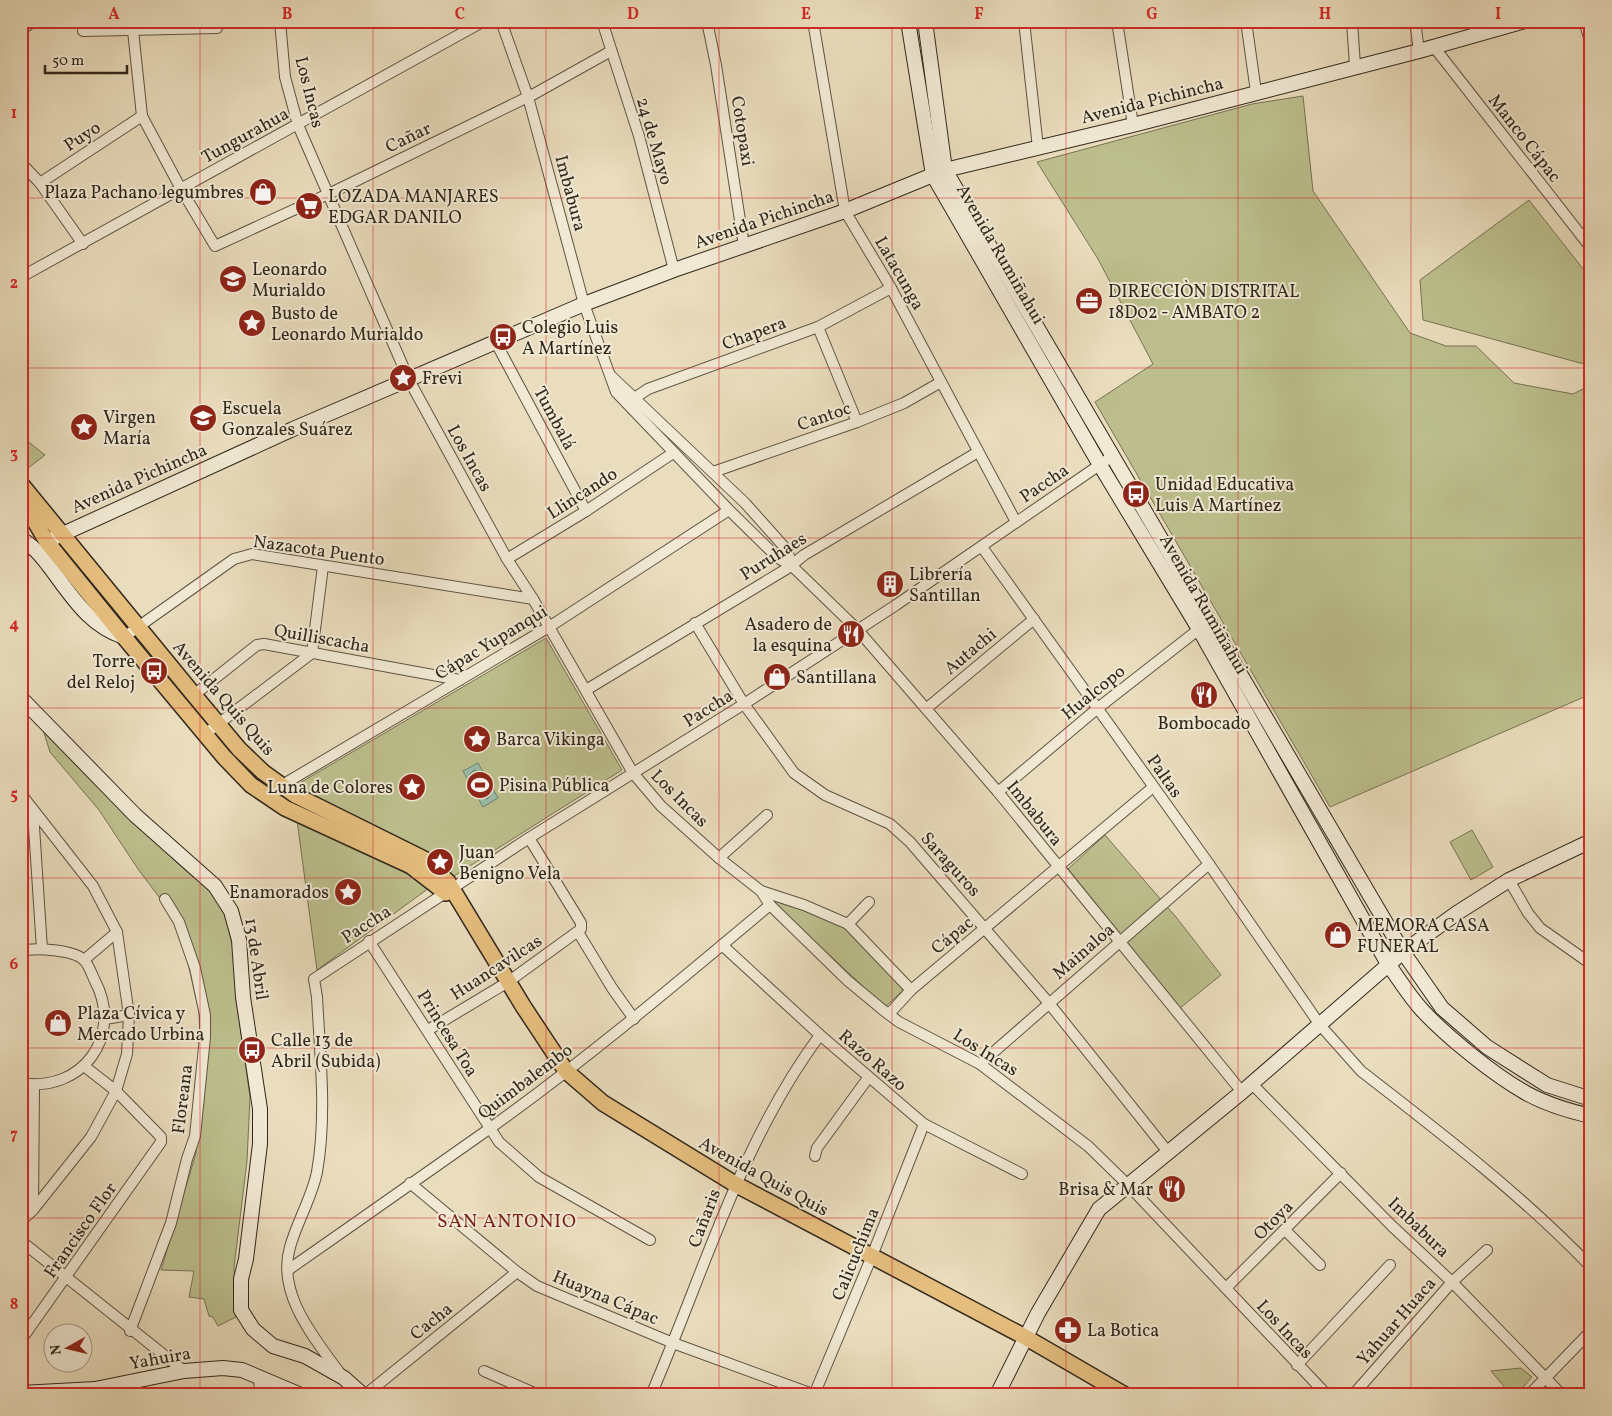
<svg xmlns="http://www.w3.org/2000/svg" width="1612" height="1416" font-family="Vollkorn,serif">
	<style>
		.green { fill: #bcbf8d; stroke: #767354 }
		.water { fill: #99bdaa; stroke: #6f8171 }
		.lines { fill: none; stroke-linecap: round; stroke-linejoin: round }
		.shore { stroke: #647263; stroke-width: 1 }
		.street-casing { stroke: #5e5444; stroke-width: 12 }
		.secondary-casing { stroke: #30271c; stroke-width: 16 }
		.primary-casing { stroke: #30271c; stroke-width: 18 }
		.street { stroke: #f1e9d4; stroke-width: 10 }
		.secondary { stroke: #f1e9d4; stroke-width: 14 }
		.primary { stroke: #e5be7e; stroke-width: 15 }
		.grid { fill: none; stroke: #d62828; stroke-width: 1; stroke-opacity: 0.55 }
		.labels { text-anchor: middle; stroke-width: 4; stroke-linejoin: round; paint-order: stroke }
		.street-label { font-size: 18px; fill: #30271c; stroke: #f1e9d4 }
		.poi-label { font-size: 18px; fill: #30271c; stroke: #f1e9d4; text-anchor: start }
		.neighbourhood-label { font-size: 19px; letter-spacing: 1px; fill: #7a1f14; stroke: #f1e9d4 }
		.neatline { fill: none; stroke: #d62828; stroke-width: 2 }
		.grid-label { font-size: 16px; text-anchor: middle; font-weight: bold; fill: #d62828 }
	</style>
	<rect width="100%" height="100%" fill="#eaddbd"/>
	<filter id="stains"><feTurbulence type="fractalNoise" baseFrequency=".004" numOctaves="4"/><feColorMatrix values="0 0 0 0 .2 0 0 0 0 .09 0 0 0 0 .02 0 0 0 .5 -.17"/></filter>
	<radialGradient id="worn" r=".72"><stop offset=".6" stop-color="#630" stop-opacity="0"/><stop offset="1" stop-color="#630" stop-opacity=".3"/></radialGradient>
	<g class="green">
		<path d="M1303 96 1313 191 1410 333 1446 346H1476L1514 383 1573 394 1591 385V694L1330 807 1095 402 1153 364 1098 259 1037 162 1252 104Z"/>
		<path d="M1529 200 1591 279V366L1423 320 1420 280Z"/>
		<path d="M21 436 45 455 23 472 21 471Z"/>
		<path d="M546 638 622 770 454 876 437 859 422 849 303 791 298 784Z"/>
		<path d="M43 730 176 862 212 893 226 916 234 952 236 999 250 1097 247 1161 234 1267 236 1317 218 1326 213 1317 209 1316 204 1299 189 1297 194 1271 161 1270 196 1153 202 1105 199 1011 184 946 171 913 138 869 99 810 50 752Z"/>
		<path d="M297 820 415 877 429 888 317 970Z"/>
		<path d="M1472 830 1493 867 1471 880 1450 842Z"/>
		<path d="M1105 835 1176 917 1221 975 1180 1008 1068 869Z"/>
		<path d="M769 890 846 918 911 983 885 1007 776 905Z"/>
		<path d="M1521 1368 1532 1377 1516 1395H1511L1491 1371Z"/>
	</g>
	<path class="water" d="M478 763 498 798 483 807 463 771Z"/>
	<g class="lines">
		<path class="shore" d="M475 770 490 795 487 799 483 798 470 775Z"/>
		<g class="street-casing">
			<g id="street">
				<path d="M132 21 142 116 181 189 215 246 337 190 534 94 611 51"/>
				<path d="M280 21 285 77 298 125 409 380 507 559 533 599 633 773 661 806 719 858 761 891 770 905 848 981 883 1010 899 1022 980 1064 1088 1146 1129 1186 1327 1395"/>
				<path d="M501 21 528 97 584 304 616 392 729 510 778 558 792 566 857 629 998 792 1242 1092"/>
				<path d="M602 21 639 136 674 270"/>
				<path d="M707 21 716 65 744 246"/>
				<path d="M813 21 845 211 891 288 1016 522"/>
				<path d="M1024 21 1038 148"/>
				<path d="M1117 21 1133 125"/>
				<path d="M1246 21 1256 92"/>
				<path d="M1352 21 1355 66"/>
				<path d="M1415 21 1419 51"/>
				<path d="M1584 21 1591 44"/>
				<path d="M21 30 34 21"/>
				<path d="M83 31 217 28"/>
				<path d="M1434 47 1591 248"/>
				<path d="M21 163 40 183 83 244"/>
				<path d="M40 183 142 116"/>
				<path d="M21 277 484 21"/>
				<path d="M818 327 857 422"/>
				<path d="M495 341 586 511"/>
				<path d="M611 376 745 503 787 550 792 566"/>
				<path d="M627 403 648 389 818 327 891 288"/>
				<path d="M713 472 857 422 904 403 941 382"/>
				<path d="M982 547 1209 864 1320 1025 1361 1071C1441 1133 1521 1194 1591 1267"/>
				<path d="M507 559 586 511 673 453"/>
				<path d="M695 623 744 704 794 773 825 795 890 824 910 842 1048 1002 1168 1152"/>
				<path d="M124 637 234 559 252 554 533 599"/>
				<path d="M586 690 788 568 804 555 978 452"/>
				<path d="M194 695 257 645 264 644 460 680"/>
				<path d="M927 708 1034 619"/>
				<path d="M205 734 312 653 323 566"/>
				<path d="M998 792 1098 708 1203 626"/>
				<path d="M21 794 93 886 117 932 129 1015 127 1054 116 1091 91 1137 33 1210 21 1221"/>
				<path d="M268 798 289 781 549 627 729 510"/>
				<path d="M33 812 42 949"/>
				<path d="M719 858 767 815"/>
				<path d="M1509 880 1528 913 1540 928 1591 964"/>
				<path d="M761 891 804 905 848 924 911 990"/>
				<path d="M848 924 869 902"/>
				<path d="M578 932 612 988 634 1019"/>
				<path d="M369 941 499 1142 539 1177 650 1240"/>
				<path d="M722 945 820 1035 924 1124 1022 1174"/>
				<path d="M21 951C35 947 74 950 84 960 89 965 92 975 95 981 124 1036 82 1093 21 1083"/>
				<path d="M84 960 117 932"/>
				<path d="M889 1014 911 990 1152 788"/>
				<path d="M105 1019 129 1015"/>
				<path d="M428 1030 508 982 581 929V923L529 838"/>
				<path d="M980 1064 1209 864"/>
				<path d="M1252 1084 1392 1226 1452 1282 1562 1395"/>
				<path d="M815 1156 817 1148 868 1078"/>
				<path d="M410 1183 517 1272 537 1286 673 1343 815 1395"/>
				<path d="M33 1210 34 1085"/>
				<path d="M1286 1231 1320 1265"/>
				<path d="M21 1241 184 1371"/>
				<path d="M288 1270C355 1223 423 1176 489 1129 587 1059 678 982 770 905"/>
				<path d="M1226 1288 1341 1173"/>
				<path d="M130 1331 171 1223 187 1159 195 1136 205 1037V1015L195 968 179 922 165 899"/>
				<path d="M21 1340 161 1142V1137L116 1091 84 1066"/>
				<path d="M1297 1365 1390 1265"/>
				<path d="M484 1371 539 1395"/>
				<path d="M259 1376 260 1395"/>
				<path d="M342 1376C316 1340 276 1295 290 1247 297 1222 312 1197 317 1172 327 1115 320 1055 317 997L314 979 529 838 744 704 896 605 1114 455"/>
				<path d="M365 1395 517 1272"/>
				<path d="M651 1395C704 1273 740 1143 820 1035"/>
				<path d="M814 1395 872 1256 924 1124"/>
				<path d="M1353 1395 1452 1282 1487 1250"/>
				<path d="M1529 1395 1591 1331"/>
			</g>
		</g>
		<g class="secondary-casing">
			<g id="secondary">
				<path d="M908 21 933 175 1100 465 1199 629 1388 964C1399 979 1409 996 1422 1010 1447 1037 1494 1075 1526 1093 1546 1104 1569 1111 1591 1116"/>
				<path d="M925 21 945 170 1403 952 1442 1008 1487 1047 1547 1085 1591 1099"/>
				<path d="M54 538 293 429 584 304 674 270 845 211 945 170 1133 125 1419 51 1525 21"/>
				<path d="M21 539C32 544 42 557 49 566 71 595 88 625 124 637"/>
				<path d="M21 698 135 815 215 886 231 911 239 940 243 997 260 1109V1144L246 1259 241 1279V1310L253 1329 273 1346 305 1356 344 1378 363 1395"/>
				<path d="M21 1393 95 1389 184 1371 223 1368 242 1370 301 1395"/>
				<path d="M997 1395 1038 1313 1099 1209 1242 1092 1403 952 1457 913 1509 880 1591 841"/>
			</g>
		</g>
		<g class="primary-casing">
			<g id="primary">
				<path d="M21 484 194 695 239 749 263 772 295 795 424 859 448 882 523 1006 566 1071 603 1103 735 1184 1025 1337 1125 1395"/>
				<path d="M21 504 30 513 47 542 124 637 224 757 251 785 285 808 411 866 446 893"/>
			</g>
		</g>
		<use href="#street" class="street"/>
		<use href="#secondary" class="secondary"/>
		<use href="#primary" class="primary"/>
	</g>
	<path class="grid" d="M200 21V1395M373 21V1395M546 21V1395M719 21V1395M892 21V1395M1066 21V1395M1238 21V1395M1411 21V1395M21 198H1591M21 368H1591M21 538H1591M21 708H1591M21 878H1591M21 1048H1591M21 1218H1591"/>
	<defs>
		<g id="shop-disc" transform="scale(1.4375)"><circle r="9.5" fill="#8f2418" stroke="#f1e9d4"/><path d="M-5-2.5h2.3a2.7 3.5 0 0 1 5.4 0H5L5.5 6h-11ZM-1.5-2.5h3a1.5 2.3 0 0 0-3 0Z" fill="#fff"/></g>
		<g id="supermarket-disc" transform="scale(1.4375)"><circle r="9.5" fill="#8f2418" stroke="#f1e9d4"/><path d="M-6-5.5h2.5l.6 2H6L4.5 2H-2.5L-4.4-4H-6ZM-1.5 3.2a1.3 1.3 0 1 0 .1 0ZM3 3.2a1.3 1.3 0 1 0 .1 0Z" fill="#fff"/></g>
		<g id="school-disc" transform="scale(1.4375)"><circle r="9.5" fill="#8f2418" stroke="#f1e9d4"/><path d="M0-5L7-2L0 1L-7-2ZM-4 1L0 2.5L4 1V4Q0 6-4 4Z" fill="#fff"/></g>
		<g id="office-disc" transform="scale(1.4375)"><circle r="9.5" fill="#8f2418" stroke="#f1e9d4"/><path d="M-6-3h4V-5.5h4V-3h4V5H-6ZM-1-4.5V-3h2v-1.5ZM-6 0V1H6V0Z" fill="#fff"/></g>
		<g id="sight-disc" transform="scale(1.4375)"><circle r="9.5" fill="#8f2418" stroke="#f1e9d4"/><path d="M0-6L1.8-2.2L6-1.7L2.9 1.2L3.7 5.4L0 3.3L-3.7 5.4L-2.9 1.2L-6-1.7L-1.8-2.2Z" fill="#fff"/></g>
		<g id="bus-disc" transform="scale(1.4375)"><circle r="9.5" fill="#8f2418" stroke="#f1e9d4"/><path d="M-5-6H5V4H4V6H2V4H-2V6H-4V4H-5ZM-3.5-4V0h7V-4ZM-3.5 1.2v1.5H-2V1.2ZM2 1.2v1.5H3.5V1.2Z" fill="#fff"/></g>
		<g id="building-disc" transform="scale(1.4375)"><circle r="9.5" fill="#8f2418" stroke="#f1e9d4"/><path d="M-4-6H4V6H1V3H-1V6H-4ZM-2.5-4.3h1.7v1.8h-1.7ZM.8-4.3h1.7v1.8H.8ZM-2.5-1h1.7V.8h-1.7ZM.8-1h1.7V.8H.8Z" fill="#fff"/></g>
		<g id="restaurant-disc" transform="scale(1.4375)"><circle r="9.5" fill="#8f2418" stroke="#f1e9d4"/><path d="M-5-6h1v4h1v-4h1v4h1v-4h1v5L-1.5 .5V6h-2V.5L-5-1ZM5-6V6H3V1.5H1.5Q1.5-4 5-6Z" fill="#fff"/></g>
		<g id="stadium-disc" transform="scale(1.4375)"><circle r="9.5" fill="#8f2418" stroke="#f1e9d4"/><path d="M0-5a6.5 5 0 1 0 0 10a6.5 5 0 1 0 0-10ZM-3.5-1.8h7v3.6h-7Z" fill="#fff"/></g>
		<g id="pharmacy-disc" transform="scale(1.4375)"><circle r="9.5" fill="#8f2418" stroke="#f1e9d4"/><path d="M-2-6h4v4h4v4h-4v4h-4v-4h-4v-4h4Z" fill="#fff"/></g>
	</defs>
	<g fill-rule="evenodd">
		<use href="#shop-disc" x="263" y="192"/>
		<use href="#supermarket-disc" x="309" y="206"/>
		<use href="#school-disc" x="233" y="279"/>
		<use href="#office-disc" x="1089" y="301"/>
		<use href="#sight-disc" x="252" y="323"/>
		<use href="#bus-disc" x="503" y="337"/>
		<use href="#sight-disc" x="403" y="378"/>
		<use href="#school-disc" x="203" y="418"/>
		<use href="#sight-disc" x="84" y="427"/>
		<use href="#bus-disc" x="1136" y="494"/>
		<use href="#building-disc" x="890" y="584"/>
		<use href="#restaurant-disc" x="851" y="634"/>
		<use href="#bus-disc" x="154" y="671"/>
		<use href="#shop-disc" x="777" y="677"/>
		<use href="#restaurant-disc" x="1204" y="695"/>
		<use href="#sight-disc" x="477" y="739"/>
		<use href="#stadium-disc" x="480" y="785"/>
		<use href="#sight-disc" x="412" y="787"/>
		<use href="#sight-disc" x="440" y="862"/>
		<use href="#sight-disc" x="348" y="892"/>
		<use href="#shop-disc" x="1338" y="935"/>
		<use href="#shop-disc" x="58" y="1023"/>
		<use href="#bus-disc" x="252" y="1050"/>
		<use href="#restaurant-disc" x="1172" y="1189"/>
		<use href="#pharmacy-disc" x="1068" y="1330"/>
	</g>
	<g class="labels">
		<g class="street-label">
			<text transform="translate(310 92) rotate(76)" y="6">Los Incas</text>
			<text transform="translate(1152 100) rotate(-14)" y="6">Avenida Pichincha</text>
			<text transform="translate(743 131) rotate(81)" y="6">Cotopaxi</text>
			<text transform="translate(245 135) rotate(-29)" y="6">Tungurahua</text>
			<text transform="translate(82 136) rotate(-33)" y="6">Puyo</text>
			<text transform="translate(408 137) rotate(-26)" y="6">Cañar</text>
			<text transform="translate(1525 138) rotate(52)" y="6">Manco Cápac</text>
			<text transform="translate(655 141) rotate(74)" y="6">24 de Mayo</text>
			<text transform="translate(571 193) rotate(75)" y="6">Imbabura</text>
			<text transform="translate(764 219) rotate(-19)" y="6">Avenida Pichincha</text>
			<text transform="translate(1001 254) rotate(60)" y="6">Avenida Rumiñahui</text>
			<text transform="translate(900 273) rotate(60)" y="6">Latacunga</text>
			<text transform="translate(754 333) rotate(-20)" y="6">Chapera</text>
			<text transform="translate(824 416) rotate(-19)" y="6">Cantoc</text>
			<text transform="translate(555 418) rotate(62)" y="6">Tumbalá</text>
			<text transform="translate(470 458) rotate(61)" y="6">Los Incas</text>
			<text transform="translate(139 478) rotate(-24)" y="6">Avenida Pichincha</text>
			<text transform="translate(1044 483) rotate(-34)" y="6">Paccha</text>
			<text transform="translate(582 493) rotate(-33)" y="6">Llincando</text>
			<text transform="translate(319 550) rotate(8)" y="6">Nazacota Puento</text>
			<text transform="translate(773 556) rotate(-32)" y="6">Puruhaes</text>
			<text transform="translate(1204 604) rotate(60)" y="6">Avenida Rumiñahui</text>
			<text transform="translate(322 638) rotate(10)" y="6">Quilliscacha</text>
			<text transform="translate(491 642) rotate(-31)" y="6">Cápac Yupanqui</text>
			<text transform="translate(970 651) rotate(-40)" y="6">Autachi</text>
			<text transform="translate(1093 692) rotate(-39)" y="6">Hualcopo</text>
			<text transform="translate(224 698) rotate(49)" y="6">Avenida Quis Quis</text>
			<text transform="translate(708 708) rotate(-32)" y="6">Paccha</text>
			<text transform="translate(1165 776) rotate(55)" y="6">Paltas</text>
			<text transform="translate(680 798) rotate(45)" y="6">Los Incas</text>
			<text transform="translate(1035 813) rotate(51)" y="6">Imbabura</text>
			<text transform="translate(951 864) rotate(48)" y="6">Saraguros</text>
			<text transform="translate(366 924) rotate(-33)" y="6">Paccha</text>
			<text transform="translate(952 935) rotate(-39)" y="6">Cápac</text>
			<text transform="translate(1083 951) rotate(-41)" y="6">Mainaloa</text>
			<text transform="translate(257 959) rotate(82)" y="6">13 de Abril</text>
			<text transform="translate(496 967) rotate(-33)" y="6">Huancavilcas</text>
			<text transform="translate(448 1033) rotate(58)" y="6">Princesa Toa</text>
			<text transform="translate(986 1052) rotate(32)" y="6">Los Incas</text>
			<text transform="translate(873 1060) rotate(41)" y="6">Razo Razo</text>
			<text transform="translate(525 1081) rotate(-37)" y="6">Quimbalembo</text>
			<text transform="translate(182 1099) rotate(-83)" y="6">Floreana</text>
			<text transform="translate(764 1176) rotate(29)" y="6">Avenida Quis Quis</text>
			<text transform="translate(704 1218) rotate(-69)" y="6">Cañaris</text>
			<text transform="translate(1273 1220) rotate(-45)" y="6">Otoya</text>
			<text transform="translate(1419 1227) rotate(44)" y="6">Imbabura</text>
			<text transform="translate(80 1230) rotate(-55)" y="6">Francisco Flor</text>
			<text transform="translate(855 1254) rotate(-68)" y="6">Calicuchima</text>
			<text transform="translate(606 1297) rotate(23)" y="6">Huayna Cápac</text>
			<text transform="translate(431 1321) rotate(-39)" y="6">Cacha</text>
			<text transform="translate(1396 1321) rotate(-49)" y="6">Yahuar Huaca</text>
			<text transform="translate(1285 1329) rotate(47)" y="6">Los Incas</text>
			<text transform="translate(160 1358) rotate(-10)" y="6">Yahuira</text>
		</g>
		<g class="poi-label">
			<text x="244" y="198" text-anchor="end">Plaza Pachano legumbres</text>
			<text x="328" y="202">LOZADA MANJARES<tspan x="328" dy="21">EDGAR DANILO</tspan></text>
			<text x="252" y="275">Leonardo<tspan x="252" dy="21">Murialdo</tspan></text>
			<text x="1108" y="297">DIRECCIÒN DISTRITAL<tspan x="1108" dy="21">18D02 - AMBATO 2</tspan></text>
			<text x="271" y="319">Busto de<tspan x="271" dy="21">Leonardo Murialdo</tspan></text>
			<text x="522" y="333">Colegio Luis<tspan x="522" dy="21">A Martínez</tspan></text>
			<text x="422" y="384">Frevi</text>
			<text x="222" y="414">Escuela<tspan x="222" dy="21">Gonzales Suárez</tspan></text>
			<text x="103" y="423">Virgen<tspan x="103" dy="21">María</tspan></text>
			<text x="1155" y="490">Unidad Educativa<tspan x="1155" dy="21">Luis A Martínez</tspan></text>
			<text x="909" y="580">Librería<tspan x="909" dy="21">Santillan</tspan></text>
			<text x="832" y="630" text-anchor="end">Asadero de<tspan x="832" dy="21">la esquina</tspan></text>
			<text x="135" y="667" text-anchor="end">Torre<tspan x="135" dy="21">del Reloj</tspan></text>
			<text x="796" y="683">Santillana</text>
			<text x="1204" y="729" text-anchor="middle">Bombocado</text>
			<text x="496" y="745">Barca Vikinga</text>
			<text x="499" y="791">Pisina Pública</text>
			<text x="393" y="793" text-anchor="end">Luna de Colores</text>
			<text x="459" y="858">Juan<tspan x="459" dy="21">Benigno Vela</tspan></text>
			<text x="329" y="898" text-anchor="end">Enamorados</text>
			<text x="1357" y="931">MEMORA CASA<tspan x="1357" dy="21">FUNERAL</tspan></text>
			<text x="77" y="1019">Plaza Cívica y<tspan x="77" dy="21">Mercado Urbina</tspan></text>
			<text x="271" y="1046">Calle 13 de<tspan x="271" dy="21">Abril (Subida)</tspan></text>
			<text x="1153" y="1195" text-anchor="end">Brisa &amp; Mar</text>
			<text x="1087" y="1336">La Botica</text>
		</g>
		<g class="neighbourhood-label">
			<text x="507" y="1227">SAN ANTONIO</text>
		</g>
	</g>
	<rect width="1612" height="1416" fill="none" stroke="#eaddbd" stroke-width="55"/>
	<g transform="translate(68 1348) rotate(262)"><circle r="24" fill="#f1e9d4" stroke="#a49b8a"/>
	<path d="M0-4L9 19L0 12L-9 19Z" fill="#8f2418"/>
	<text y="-8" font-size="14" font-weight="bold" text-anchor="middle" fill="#30271c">N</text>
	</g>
	<path d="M45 65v8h82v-8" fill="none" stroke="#30271c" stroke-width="2.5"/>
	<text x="52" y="65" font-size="15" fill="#30271c" stroke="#f1e9d4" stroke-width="4" paint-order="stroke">50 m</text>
	<rect x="28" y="28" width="1556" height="1360" class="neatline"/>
	<g class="grid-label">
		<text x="114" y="19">A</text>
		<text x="287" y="19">B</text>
		<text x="460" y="19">C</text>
		<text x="633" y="19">D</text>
		<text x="806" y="19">E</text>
		<text x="979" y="19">F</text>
		<text x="1152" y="19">G</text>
		<text x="1325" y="19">H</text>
		<text x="1498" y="19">I</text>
		<text x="14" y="118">1</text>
		<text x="14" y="288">2</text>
		<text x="14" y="458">3</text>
		<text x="14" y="629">4</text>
		<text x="14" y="799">5</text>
		<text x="14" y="969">6</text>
		<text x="14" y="1139">7</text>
		<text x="14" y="1309">8</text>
	</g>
	<rect width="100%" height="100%" filter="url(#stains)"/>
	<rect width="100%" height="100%" fill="url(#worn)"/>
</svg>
